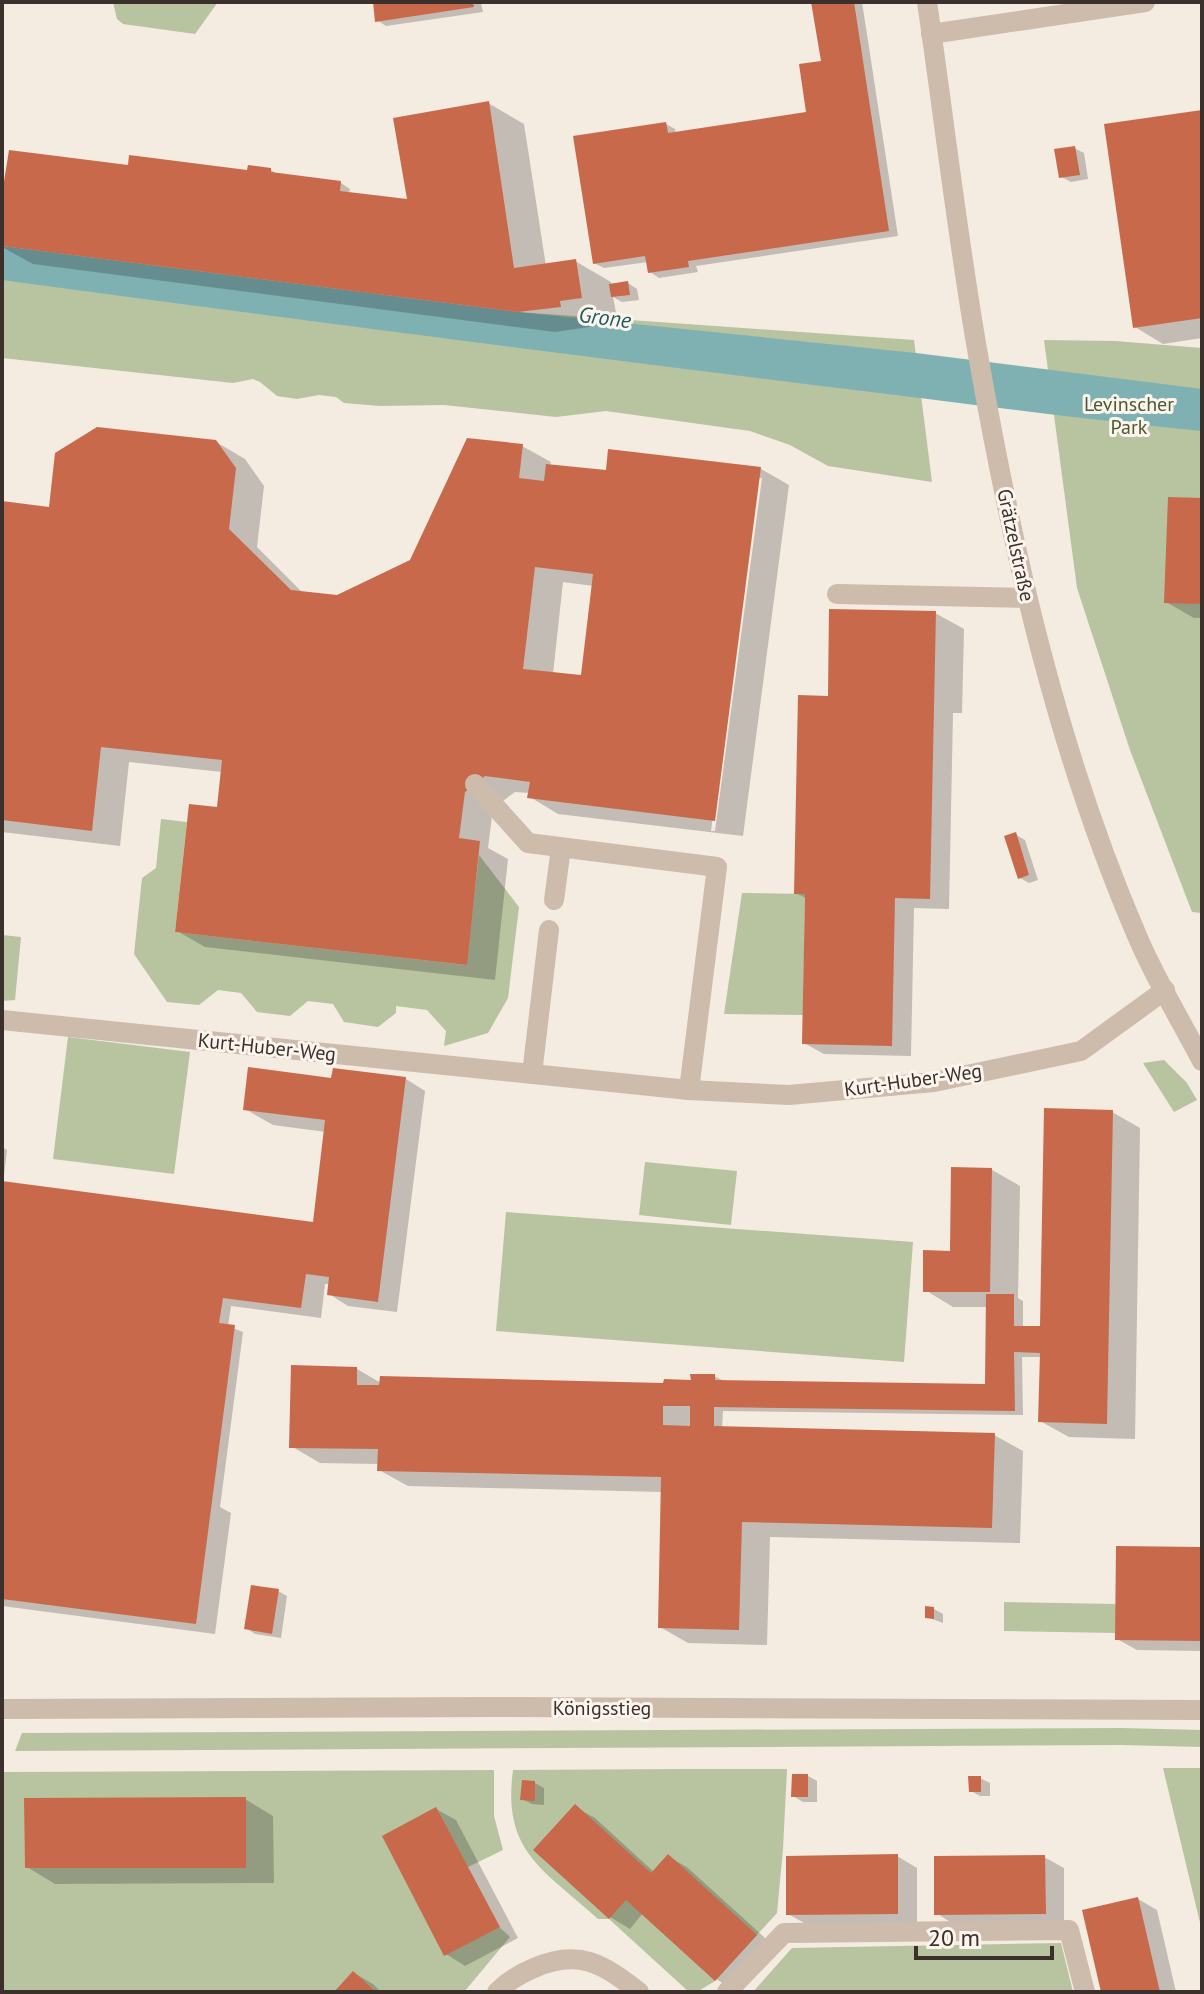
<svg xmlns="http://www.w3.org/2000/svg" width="1204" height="1994" font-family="'PT Sans',sans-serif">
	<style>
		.green { fill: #b8c4a0 }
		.water { fill: #7fb0b2 }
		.shadow { fill: #0003; fill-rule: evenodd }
		.building { fill: #c8694b; fill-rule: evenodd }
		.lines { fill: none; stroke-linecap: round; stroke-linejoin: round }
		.service { stroke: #cdbbac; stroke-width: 20 }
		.minor { stroke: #cdbbac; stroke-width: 20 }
		.labels { text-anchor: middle; stroke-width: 6; stroke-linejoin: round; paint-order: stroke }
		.park-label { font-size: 20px; fill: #4a5a2e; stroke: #fbf5ee }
		.street-label { font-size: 20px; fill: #3b302b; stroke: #fbf5ee }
		.water-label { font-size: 22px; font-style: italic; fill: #1f5a5e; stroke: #fbf5ee }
	</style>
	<rect width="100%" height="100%" fill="#f4ebe1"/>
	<g class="green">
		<path d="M113 2H218L195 34 123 24 117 19Z"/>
		<path d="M2 246 518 312 914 340 932 482 828 466 790 445 750 431 606 411 556 417 444 405 380 406 344 403 336 397 319 395 297 399 277 396 260 382 253 379 233 383 2 358Z"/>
		<path d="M1044 340 1115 341 1202 348V913L1192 912 1130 750 1077 588Z"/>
		<path d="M161 819 187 822 175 932 466 965 479 855 519 907 508 998 488 1033 444 1046 446 1031 427 1010 396 1006V1013L378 1027 344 1022 333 1004 308 1001 290 1016 257 1012 241 993 218 990 199 1005 167 1002 134 954 142 878 156 868Z"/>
		<path d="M742 893 805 894 803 1015 724 1014Z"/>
		<path d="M2 935 21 937 15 1000 2 1001Z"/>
		<path d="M68 1037 190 1052 174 1174 53 1159Z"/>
		<path d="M1164 1060 1187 1083 1197 1100 1174 1112 1143 1063Z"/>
		<path d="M645 1162 737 1171 731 1225 639 1215Z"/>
		<path d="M506 1212 913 1242 904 1362 496 1331Z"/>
		<path d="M1004 1602 1116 1604V1633L1004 1631Z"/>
		<path d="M1121 1728 1202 1730V1747L1121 1745 15 1751 22 1733Z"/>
		<path d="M1163 1768H1202V1931Z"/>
		<path d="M683 1769H787L783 1849 777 1913 715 1981 697 1992H689L609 1919H598C543 1869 502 1852 513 1770Z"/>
		<path d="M494 1770V1816L503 1850 468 1867 499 1927 510 1937 464 1992H2V1772Z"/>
		<path d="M1061 1943 1073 1992H753L792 1948Z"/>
	</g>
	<path class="water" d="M2 246 518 312 916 353 1202 389V431C1075 419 949 401 822 386 548 352 275 317 2 280Z"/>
	<g class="shadow">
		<path d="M374 2H489L481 3 483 12 386 26 377 20Z"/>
		<path d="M814 2H862L898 236 696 266 698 272 659 278 650 272 648 262 604 268 594 263 666 124 675 129 676 134 808 114 823 63Z"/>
		<path d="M488 103 524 124 546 266 575 261 611 282 612 285 628 283 637 289 639 300 622 302 613 297 617 318 595 321 596 326 555 332 33 264 2 247V208L130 167 249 172 271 170 280 176 341 183 350 189 349 194 409 201Z"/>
		<path d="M1202 112V338L1163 344 1135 327Z"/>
		<path d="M1074 148 1084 153 1088 179 1071 182 1061 177Z"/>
		<path d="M216 442 245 459 264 486 257 547 304 594 338 597 412 562 522 446 551 462 550 466 607 472 761 469 789 485 743 836 558 814 530 797V793L515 792 493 808 488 848 508 859 495 980 205 947 177 931 218 809 222 772 129 762 120 846 2 832V504L51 509ZM758 478H762L715 831H711ZM563 582 594 586 583 677 553 674Z"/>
		<path d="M1202 500V618H1194L1166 602Z"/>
		<path d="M935 613 964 629 962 713H953L949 909 914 908 911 1056 824 1054 804 1043 807 899 796 893 830 698Z"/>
		<path d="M1016 835 1025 840 1038 880 1029 883 1020 878Z"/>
		<path d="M335 1070 406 1079 425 1091 397 1312 348 1306 329 1294 330 1284H325L321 1318 231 1306 228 1326 243 1332 220 1507 231 1513 215 1634 2 1606V1147L7 1150 3 1184 314 1224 326 1132 273 1125 245 1109 331 1080Z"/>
		<path d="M1112 1112 1140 1128 1135 1439 1069 1437 1040 1421 1041 1357H1022L1023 1415 723 1411 722 1428 994 1435 1023 1451 1020 1543 770 1537 767 1645 688 1643 660 1627 663 1492 408 1486 379 1470V1464L320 1463 291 1446 357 1369 381 1383 663 1385 693 1382 714 1376 724 1381 987 1386 988 1307H953L925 1290 952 1253 992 1170 1020 1186 1018 1298 1023 1301V1328H1042Z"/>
		<path d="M1202 1549V1651L1137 1650 1117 1639Z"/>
		<path d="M278 1591 287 1596 281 1638 255 1634 246 1628Z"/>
		<path d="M934 1609 943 1614V1623L927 1617Z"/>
		<path d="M808 1776 817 1781V1802H803L793 1796Z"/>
		<path d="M980 1778 990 1783V1796H980L971 1791Z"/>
		<path d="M535 1783 544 1788V1805L532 1804 522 1799Z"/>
		<path d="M245 1799 273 1816 274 1883 55 1884 27 1867Z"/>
		<path d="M575 1807 595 1818 654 1872 668 1856 688 1868 775 1947 736 1991 716 1979 643 1913 630 1929 610 1917Z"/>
		<path d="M436 1809 456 1820 518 1938 465 1966 446 1954Z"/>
		<path d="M897 1856 917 1868V1924L808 1925 788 1914Z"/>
		<path d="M1044 1857 1064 1868V1924L955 1925 936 1913Z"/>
		<path d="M1138 1899 1157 1910 1176 1992H1103Z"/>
		<path d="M354 1973 373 1984 381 1992H337Z"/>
	</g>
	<g class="building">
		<path d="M373 2H473L474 7 375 22Z"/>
		<path d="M811 2H854L889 231 688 261 689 267 648 273 645 256 593 264 573 136 666 122 668 133 806 112 799 64 821 61Z"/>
		<path d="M489 101 514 268 576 259 582 298 560 301 561 307 518 312 2 246V194L9 150 128 165 129 155 247 170 248 165 271 168V172L341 181 340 191 407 199 393 118Z"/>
		<path d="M1202 110V318L1133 328 1104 124Z"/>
		<path d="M1075 146 1080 175 1059 178 1054 149Z"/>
		<path d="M628 281 630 295 611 297 609 284Z"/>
		<path d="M97 427 216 440 236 468 229 529 291 590 337 595 410 560 467 438 523 444 519 478 544 481 546 464 606 470 608 449 761 467 715 821 527 798 530 782 485 776 465 792 459 838 480 841 467 965 175 932 189 804 217 807 222 760 101 747 92 831 2 820V501L49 507 55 453ZM535 567 593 574 581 675 523 669Z"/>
		<path d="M1168 497 1202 498V604L1164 603Z"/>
		<path d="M829 609 936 611 930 899 895 898 892 1046 802 1044 805 894H794L798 695 828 696Z"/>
		<path d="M1016 832 1029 875 1018 879 1004 836Z"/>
		<path d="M248 1067 331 1078 333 1068 406 1077 378 1302 327 1295 329 1277 306 1274 301 1308 223 1298 219 1323 235 1325 196 1624 2 1599V1181L313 1222 325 1120 243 1110Z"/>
		<path d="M1044 1108 1113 1110 1107 1424 1038 1422 1040 1353 1014 1352 1015 1411 714 1407V1426L995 1433 992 1528 742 1522 739 1630 658 1628 661 1477 377 1471 378 1449 289 1448 291 1365 357 1367V1385H379L380 1376 663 1383 664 1379 691 1380 690 1374H715V1380L985 1384 986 1294H1014V1326H1040ZM663 1406H690V1426L663 1425Z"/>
		<path d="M951 1167 992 1168 990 1292H923V1250L950 1251Z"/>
		<path d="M1116 1546 1202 1547V1641L1115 1640Z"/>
		<path d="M251 1585 279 1589 272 1634 244 1629Z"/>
		<path d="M925 1606 934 1607V1619L925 1618Z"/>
		<path d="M792 1774H808V1797H791Z"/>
		<path d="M968 1776H981V1792H969Z"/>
		<path d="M522 1780 535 1781V1801L520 1800Z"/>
		<path d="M246 1797V1868H25L24 1798Z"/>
		<path d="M575 1804 651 1873 668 1854 757 1935 715 1981 626 1900 609 1919 533 1850Z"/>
		<path d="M436 1807 500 1927 444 1956 382 1836Z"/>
		<path d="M898 1854V1914L786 1915V1856Z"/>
		<path d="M1045 1855 1046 1914 934 1915V1856Z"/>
		<path d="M1138 1897 1160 1992H1101L1082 1910Z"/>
		<path d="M353 1971 376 1992H334Z"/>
	</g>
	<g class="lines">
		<g class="service">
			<path d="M837 594 1027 598"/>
			<path d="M475 784 528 843 717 867 689 1090"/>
			<path d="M554 900 561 848"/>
			<path d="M2 1020 689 1090 789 1095 934 1082 1081 1051 1165 990"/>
			<path d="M532 1074 549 930"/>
			<path d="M727 1992 784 1933 1069 1930 1085 1992"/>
		</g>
		<g class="minor">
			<path d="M927 2C944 118 957 234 977 349 1012 549 1057 751 1138 938 1156 980 1181 1021 1202 1061"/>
			<path d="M931 34 1145 2"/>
			<path d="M2 1709 497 1707 1202 1710"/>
			<path d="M497 1992C507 1982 522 1973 534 1968 579 1948 603 1964 639 1992"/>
		</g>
	</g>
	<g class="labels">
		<g class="park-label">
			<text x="1129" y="411">Levinscher<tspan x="1129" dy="23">Park</tspan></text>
		</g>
		<g class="street-label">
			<text transform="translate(1016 545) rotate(78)" y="7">Grätzelstraße</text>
			<text transform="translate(267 1047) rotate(6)" y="7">Kurt-Huber-Weg</text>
			<text transform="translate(913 1080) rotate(-8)" y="7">Kurt-Huber-Weg</text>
			<text x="602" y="1715">Königsstieg</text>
		</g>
		<g class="water-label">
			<text transform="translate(605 317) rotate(7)" y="8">Grone</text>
		</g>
	</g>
	<rect width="1204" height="1994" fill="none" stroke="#3b302b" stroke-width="8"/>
	<path d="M916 1946v12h136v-12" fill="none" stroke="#3b302b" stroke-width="4"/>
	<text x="928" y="1946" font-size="24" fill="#3b302b" stroke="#fbf5ee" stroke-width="6" paint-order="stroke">20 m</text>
</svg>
